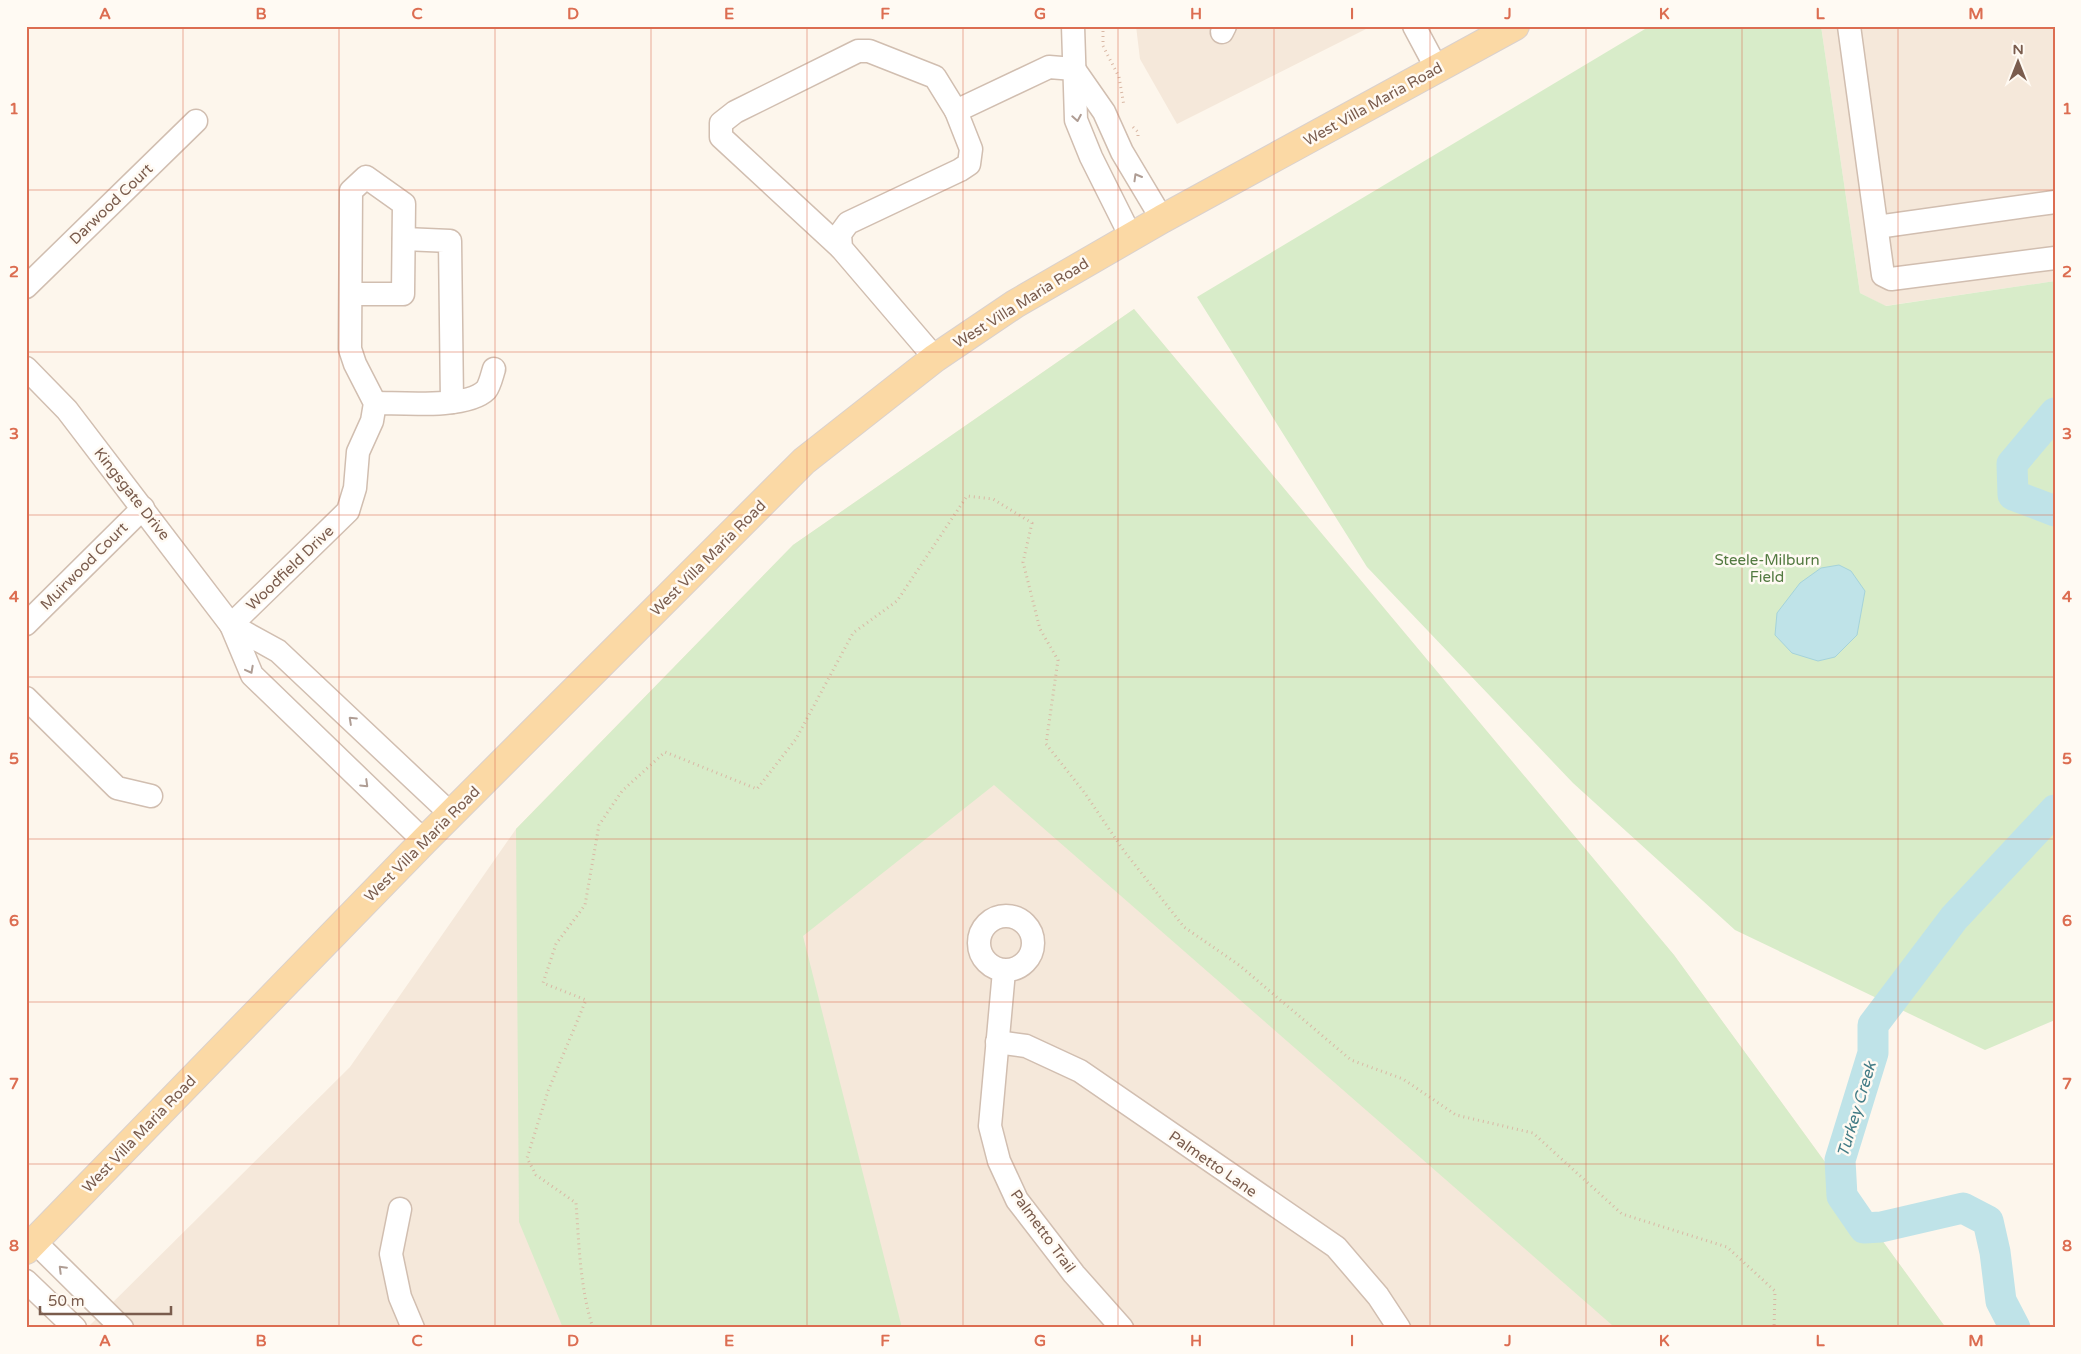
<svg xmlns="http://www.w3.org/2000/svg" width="2081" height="1354" font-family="'Varela Round',sans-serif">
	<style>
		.residential { fill: #f5e8da }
		.green { fill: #d8ecc9 }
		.water { fill: #bfe3e8; stroke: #a5d3da }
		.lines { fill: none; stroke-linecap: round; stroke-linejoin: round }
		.river { stroke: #bfe3e8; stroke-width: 31 }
		.minor-casing { stroke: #d1beb0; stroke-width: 25 }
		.major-casing { stroke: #dad1cd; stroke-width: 30 }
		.path { stroke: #d9b8a5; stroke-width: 3; stroke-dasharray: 1 4; stroke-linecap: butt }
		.minor { stroke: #fff; stroke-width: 22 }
		.major { stroke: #fbd9a5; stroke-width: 28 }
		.oneway { stroke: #af9d94 }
		.grid { fill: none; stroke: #dc6d51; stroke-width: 1; stroke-opacity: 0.55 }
		.labels { text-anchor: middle; stroke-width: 5; stroke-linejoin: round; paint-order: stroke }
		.street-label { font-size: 15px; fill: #7a5c4d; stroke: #fffaf3 }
		.park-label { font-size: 15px; fill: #537a41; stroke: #fffaf3 }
		.water-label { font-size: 16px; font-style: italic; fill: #437c86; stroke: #fffaf3 }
		.neatline { fill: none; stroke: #dc6d51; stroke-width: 2 }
		.grid-label { font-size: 16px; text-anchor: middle; font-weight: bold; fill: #dc6d51 }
	</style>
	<rect width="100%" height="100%" fill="#fdf6ec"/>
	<g class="residential">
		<path d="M1136 26H1372L1177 124 1140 59Z"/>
		<path d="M1821 26H2055V281L1885 306 1860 293Z"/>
		<path d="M1134 309 1674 955 1946 1328H87L350 1067 516 829 793 545Z"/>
	</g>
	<g class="green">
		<path d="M1650 26H1821L1860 293 1886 306 2055 281V1020L1985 1050 1735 930 1573 783 1367 567 1197 297Z"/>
		<path d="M1134 309 1674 955 1946 1328H1612V1325L994 785 803 936 902 1328H563L519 1222 516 829 793 545Z"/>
	</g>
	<path class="water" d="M1839 565 1851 571 1865 591 1857 635 1835 657 1818 661 1792 653 1775 635 1777 613 1800 583 1821 568Z"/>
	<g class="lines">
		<g class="river">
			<path d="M2055 413 2012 464 2013 495 2055 511"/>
			<path d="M2015 1328 2001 1301 1995 1252 1988 1221 1963 1208 1881 1227 1864 1228 1842 1196 1840 1160 1873 1053V1025L1954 918 2055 810"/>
		</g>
		<g class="minor-casing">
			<g id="minor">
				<path d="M1073 26 1076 120 1091 157 1131 237"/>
				<path d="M1414 26 1437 69"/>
				<path d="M1849 26 1883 275 1891 279 2055 258"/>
				<path d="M1222 32 1225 26"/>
				<path d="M1074 69 1104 112 1122 152 1162 219"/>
				<path d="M1877 227 2055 202"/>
				<path d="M404 239 450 241 452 402"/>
				<path d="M841 248 721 137V123L735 112 858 51H869L935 77 956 111"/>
				<path d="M26 287 196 121"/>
				<path d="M935 358 841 248 840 234 848 223 960 170 969 164 971 149 956 111 1049 67 1074 69"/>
				<path d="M26 368 67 410 231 625 252 675 424 841"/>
				<path d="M375 403C402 403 467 409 486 390 490 385 492 375 494 369"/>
				<path d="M26 624 143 508"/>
				<path d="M231 625 348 511 355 488 358 452 372 421 375 403 355 364 350 349 351 191 366 177 404 204 403 294H351"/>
				<path d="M231 625 278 651 451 814"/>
				<path d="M26 698 117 788 151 796"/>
				<circle cx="1006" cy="943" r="27"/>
				<path d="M1004 971 990 1126 999 1161 1017 1200 1074 1274 1122 1328"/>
				<path d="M997 1042 1026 1046 1080 1071 1336 1247 1378 1296 1399 1328"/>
				<path d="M400 1209 391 1254 400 1297 413 1328"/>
				<path d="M35 1242 122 1328"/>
				<path d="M26 1281 75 1328"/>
			</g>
		</g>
		<g class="major-casing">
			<path id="major" d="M26 1250 424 841 804 461 935 358 1015 304 1162 219 1515 26"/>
		</g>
		<g class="path">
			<path d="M1103 26V46L1119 77 1124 106"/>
			<path d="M1133 127 1138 132V139"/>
			<path d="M593 1328C580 1289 579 1243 576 1203L536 1175 527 1158 548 1091 586 1000 543 983 556 944 585 905 599 825 622 791 665 752 757 789 796 739 853 633 897 601 967 496 993 499 1032 523 1023 562 1040 629 1058 660 1046 744 1084 792 1124 851 1184 927 1239 965 1351 1060 1403 1079 1456 1115 1533 1133 1622 1214 1727 1247 1775 1291 1774 1328"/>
		</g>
		<use href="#minor" class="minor"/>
		<use href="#major" class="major"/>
	</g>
	<defs><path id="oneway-chevron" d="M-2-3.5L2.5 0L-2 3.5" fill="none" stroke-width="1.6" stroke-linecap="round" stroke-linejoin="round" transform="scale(1.25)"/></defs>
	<g class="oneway">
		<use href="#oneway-chevron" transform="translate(1077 118) rotate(80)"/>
		<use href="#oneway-chevron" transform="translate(1137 177) rotate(-120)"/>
		<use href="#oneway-chevron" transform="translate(250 670) rotate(62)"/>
		<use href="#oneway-chevron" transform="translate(352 720) rotate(-137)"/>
		<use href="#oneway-chevron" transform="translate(365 784) rotate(44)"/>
		<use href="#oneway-chevron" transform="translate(62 1269) rotate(-135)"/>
	</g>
	<path class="grid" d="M183 26V1328M339 26V1328M495 26V1328M651 26V1328M807 26V1328M963 26V1328M1118 26V1328M1274 26V1328M1430 26V1328M1586 26V1328M1742 26V1328M1898 26V1328M26 190H2055M26 352H2055M26 515H2055M26 677H2055M26 839H2055M26 1002H2055M26 1164H2055"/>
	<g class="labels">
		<g class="street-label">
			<text transform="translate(1373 104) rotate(-29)" y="5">West Villa Maria Road</text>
			<text transform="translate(111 204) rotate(-44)" y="5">Darwood Court</text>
			<text transform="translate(1021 303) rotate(-32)" y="5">West Villa Maria Road</text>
			<text transform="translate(132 494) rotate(52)" y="5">Kingsgate Drive</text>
			<text transform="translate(708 558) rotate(-45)" y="5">West Villa Maria Road</text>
			<text transform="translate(84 566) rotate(-45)" y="5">Muirwood Court</text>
			<text transform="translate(290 568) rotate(-44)" y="5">Woodfield Drive</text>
			<text transform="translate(422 844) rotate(-45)" y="5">West Villa Maria Road</text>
			<text transform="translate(139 1134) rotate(-46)" y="5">West Villa Maria Road</text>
			<text transform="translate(1213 1164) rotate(35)" y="5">Palmetto Lane</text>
			<text transform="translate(1043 1231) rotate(54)" y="5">Palmetto Trail</text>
		</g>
		<g class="park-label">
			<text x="1767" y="565">Steele-Milburn<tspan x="1767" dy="17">Field</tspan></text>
		</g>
		<g class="water-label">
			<text transform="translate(1856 1109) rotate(-73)" y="6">Turkey Creek</text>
		</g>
	</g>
	<rect width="2081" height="1354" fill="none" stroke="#fffaf3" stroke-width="55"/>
	<g transform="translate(2018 62)" stroke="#fffaf3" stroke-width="4" paint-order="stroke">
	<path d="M0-4L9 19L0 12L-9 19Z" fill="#7a5c4d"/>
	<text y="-8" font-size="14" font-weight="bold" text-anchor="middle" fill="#7a5c4d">N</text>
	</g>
	<path d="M40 1306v8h131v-8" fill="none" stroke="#7a5c4d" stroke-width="2.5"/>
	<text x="48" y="1306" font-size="15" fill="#7a5c4d" stroke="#fffaf3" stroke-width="4" paint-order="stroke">50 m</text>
	<rect x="28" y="28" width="2026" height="1298" class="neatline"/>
	<g class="grid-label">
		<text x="105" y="19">A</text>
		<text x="261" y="19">B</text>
		<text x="417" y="19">C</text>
		<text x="573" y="19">D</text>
		<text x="729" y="19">E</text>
		<text x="885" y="19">F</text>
		<text x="1040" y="19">G</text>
		<text x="1196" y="19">H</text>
		<text x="1352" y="19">I</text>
		<text x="1508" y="19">J</text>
		<text x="1664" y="19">K</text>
		<text x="1820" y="19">L</text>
		<text x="1976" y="19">M</text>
		<text x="14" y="114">1</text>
		<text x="2067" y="114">1</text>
		<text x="14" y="277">2</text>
		<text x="2067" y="277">2</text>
		<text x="14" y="439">3</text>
		<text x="2067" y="439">3</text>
		<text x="14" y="602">4</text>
		<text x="2067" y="602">4</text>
		<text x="14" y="764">5</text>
		<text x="2067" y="764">5</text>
		<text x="14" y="926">6</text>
		<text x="2067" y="926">6</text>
		<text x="14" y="1089">7</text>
		<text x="2067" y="1089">7</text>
		<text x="14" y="1251">8</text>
		<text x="2067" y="1251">8</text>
		<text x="105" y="1346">A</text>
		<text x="261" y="1346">B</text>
		<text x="417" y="1346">C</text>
		<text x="573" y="1346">D</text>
		<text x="729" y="1346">E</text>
		<text x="885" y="1346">F</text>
		<text x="1040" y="1346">G</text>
		<text x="1196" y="1346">H</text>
		<text x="1352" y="1346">I</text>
		<text x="1508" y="1346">J</text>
		<text x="1664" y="1346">K</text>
		<text x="1820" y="1346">L</text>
		<text x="1976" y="1346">M</text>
	</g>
</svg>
